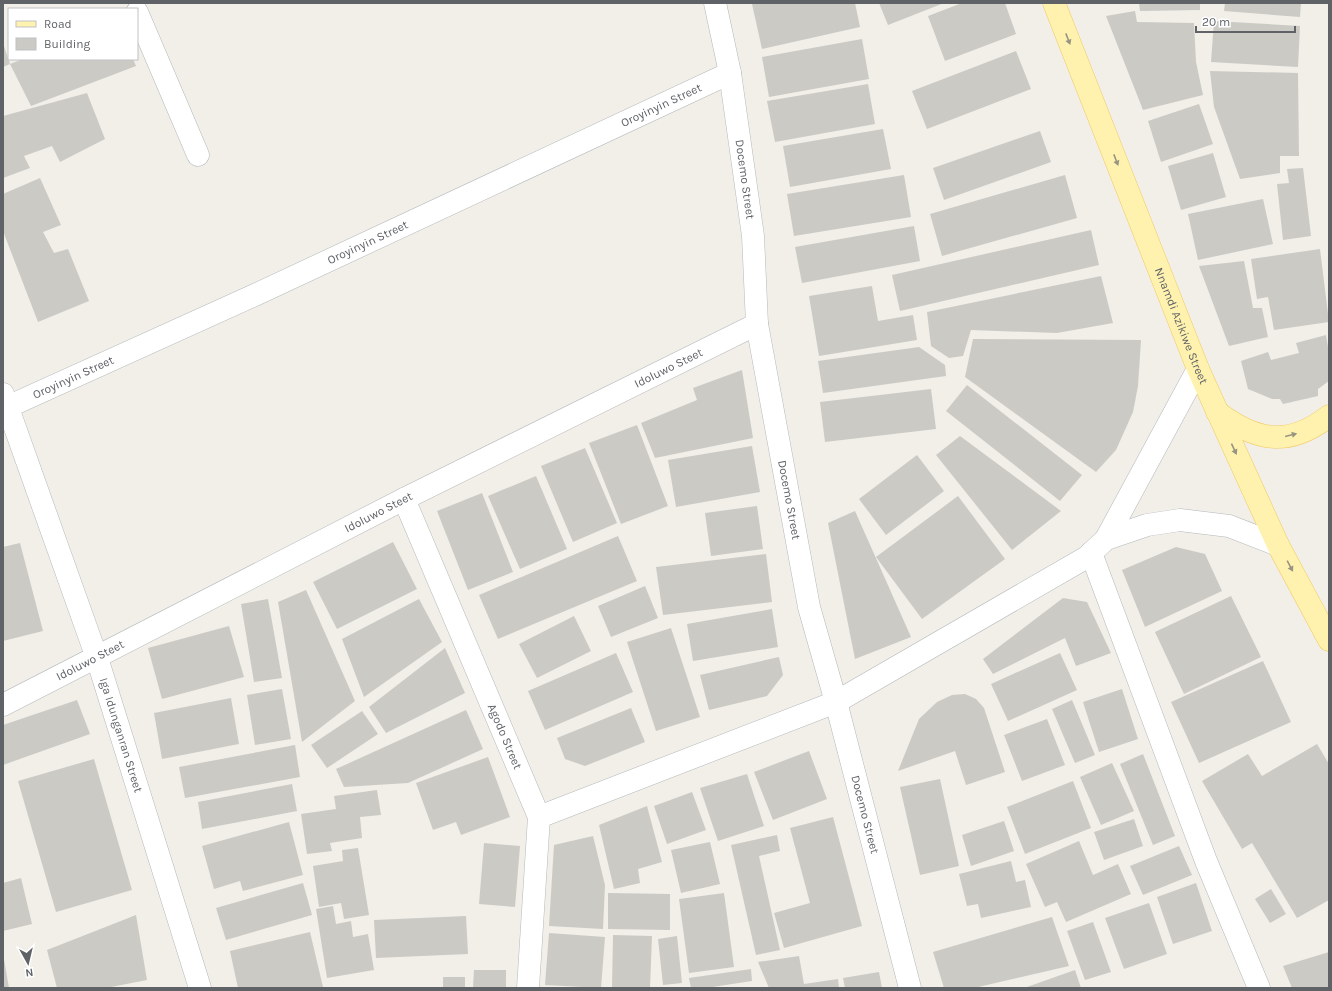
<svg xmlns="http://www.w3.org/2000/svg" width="1332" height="991" font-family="Karla,sans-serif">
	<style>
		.building { fill: #cccac5 }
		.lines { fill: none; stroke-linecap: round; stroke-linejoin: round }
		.minor-casing { stroke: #b5b8bc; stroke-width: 23 }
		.major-casing { stroke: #f2c960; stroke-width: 23 }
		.minor { stroke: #fff; stroke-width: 22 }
		.major { stroke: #fff2af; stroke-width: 22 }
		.oneway { fill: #979581 }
		.labels { text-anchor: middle; stroke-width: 3; stroke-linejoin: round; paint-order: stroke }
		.street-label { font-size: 12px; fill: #5f6368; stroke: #fff }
	</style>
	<rect width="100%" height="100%" fill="#f1efe8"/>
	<g class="building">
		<path d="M758 3H855L860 27 762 49 752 4Z"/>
		<path d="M879 3H944L888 25Z"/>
		<path d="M962 3H1005L1016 34 945 61 928 16Z"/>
		<path d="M1139 3H1200V10L1140 11Z"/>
		<path d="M1225 3H1301L1300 17 1224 11Z"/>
		<path d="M1135 11 1137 22 1194 23 1196 62 1203 95 1143 110 1106 16Z"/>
		<path d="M1214 21 1300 26 1298 67 1211 62Z"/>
		<path d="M862 39 869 79 769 97 762 57Z"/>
		<path d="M3 43 10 64 3 67Z"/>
		<path d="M1016 51 1031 89 927 129 912 91Z"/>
		<path d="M23 59H133L136 66 31 106 10 64Z"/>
		<path d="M1210 71 1298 73 1299 156H1280V173L1240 179 1214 107Z"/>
		<path d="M868 84 875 124 775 142 767 101Z"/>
		<path d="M87 93 105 139 60 162 52 146 24 156 30 168 3 178V116Z"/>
		<path d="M1199 104 1213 144 1161 162 1148 121Z"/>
		<path d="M883 129 891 169 790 187 783 146Z"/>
		<path d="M1040 131 1051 162 944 200 933 168Z"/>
		<path d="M1213 153 1226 197 1181 210 1168 166Z"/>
		<path d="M1303 168 1311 236 1283 240 1277 184 1289 183 1287 169Z"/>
		<path d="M904 175 911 217 794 236 787 194Z"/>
		<path d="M1065 175 1077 218 942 256 930 214Z"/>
		<path d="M40 178 61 225 43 232 54 253 68 249 89 301 38 322 3 231V194Z"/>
		<path d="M1263 199 1273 244 1198 260 1188 214Z"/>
		<path d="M914 226 920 261 802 283 795 247Z"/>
		<path d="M1091 230 1099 265 900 311 892 275Z"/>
		<path d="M1320 249 1329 322 1274 330 1268 297 1257 299 1251 259Z"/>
		<path d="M1244 261 1253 308H1262L1268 337 1229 346 1199 266Z"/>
		<path d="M1101 276 1113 323 1057 333 971 330 963 356 949 358 931 346 927 312Z"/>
		<path d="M872 286 878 321 913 315 917 340 819 356 809 296Z"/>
		<path d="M1326 335 1329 353V381L1318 389V396L1283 404 1280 399H1272L1248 389 1241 361 1268 352 1271 360 1299 353 1296 343Z"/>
		<path d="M973 339 1141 340 1138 386 1133 412 1116 450 1096 472 965 377Z"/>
		<path d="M919 347 945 365 946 376 823 393 818 361Z"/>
		<path d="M742 370 753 438 655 458 641 423 697 400 693 388Z"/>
		<path d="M967 385 1082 475 1060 501 946 411Z"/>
		<path d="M931 389 936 429 825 442 820 402Z"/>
		<path d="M637 425 668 506 621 524 589 443Z"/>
		<path d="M960 436 1061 511 1012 550 936 455Z"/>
		<path d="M752 446 760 492 676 507 668 460Z"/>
		<path d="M585 448 617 523 573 542 541 466Z"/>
		<path d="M917 455 944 491 886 535 859 499Z"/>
		<path d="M536 476 567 549 520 569 488 496Z"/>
		<path d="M482 493 513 572 468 590 437 511Z"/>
		<path d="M958 496 1005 559 922 619 876 557Z"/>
		<path d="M757 506 763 549 711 556 705 513Z"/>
		<path d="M855 511 911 637 855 659 828 523Z"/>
		<path d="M618 536 637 581 498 639 479 595Z"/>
		<path d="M393 542 417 589 337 629 313 582Z"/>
		<path d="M20 543 43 631 3 641V547Z"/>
		<path d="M1176 547 1205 554 1222 591 1145 627 1122 570Z"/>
		<path d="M766 554 772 602 663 615 656 567Z"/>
		<path d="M645 586 658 618 611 637 598 606Z"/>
		<path d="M306 590 355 701 302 742 278 602Z"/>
		<path d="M1231 596 1261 657 1184 694 1155 632Z"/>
		<path d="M1063 598 1087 602 1111 653 1076 666 1065 638 993 674 983 659Z"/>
		<path d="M268 599 282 678 254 682 241 604Z"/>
		<path d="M419 599 442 642 364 697 342 639Z"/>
		<path d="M772 609 778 647 693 661 687 624Z"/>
		<path d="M574 616 591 651 537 678 519 644Z"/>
		<path d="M229 626 244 677 162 699 148 648Z"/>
		<path d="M671 628 700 717 656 731 627 642Z"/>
		<path d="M445 648 465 693 386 733 369 707Z"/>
		<path d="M616 653 633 692 545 730 528 691Z"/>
		<path d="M1060 653 1077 690 1008 721 991 684Z"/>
		<path d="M779 657 783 675 767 696 709 710 700 675Z"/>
		<path d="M1263 661 1291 722 1199 763 1171 702Z"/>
		<path d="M282 689 291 739 255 745 247 695Z"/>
		<path d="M1122 689 1138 739 1099 752 1083 702Z"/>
		<path d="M965 694 976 699 984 708 1005 772 966 785 955 751 898 771 919 719 937 702 952 695Z"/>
		<path d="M231 698 239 744 162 759 154 713Z"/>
		<path d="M77 700 90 734 3 765V725Z"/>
		<path d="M1072 700 1095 755 1075 763 1052 709Z"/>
		<path d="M631 708 645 742 585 766 565 759 557 738Z"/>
		<path d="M466 710 483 749 408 783 344 787 336 769Z"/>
		<path d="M362 711 378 734 327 768 311 745Z"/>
		<path d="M1047 719 1065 765 1022 781 1004 735Z"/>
		<path d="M1317 744 1329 764V900L1297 918 1252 843 1242 849 1202 781 1248 754 1262 776Z"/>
		<path d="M295 745 300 777 185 798 179 767Z"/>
		<path d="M809 751 827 799 773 820 754 772Z"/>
		<path d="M1143 754 1175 836 1153 845 1120 764Z"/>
		<path d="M488 757 510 817 461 835 456 822 433 830 416 783Z"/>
		<path d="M94 759 132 890 56 912 18 781Z"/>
		<path d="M1112 763 1134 811 1101 825 1080 777Z"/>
		<path d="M747 774 764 826 718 841 700 788Z"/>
		<path d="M940 779 959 866 920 875 900 787Z"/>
		<path d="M1073 781 1091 828 1025 854 1007 807Z"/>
		<path d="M292 784 297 811 202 829 198 802Z"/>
		<path d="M377 790 381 815 360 817 362 838 330 843 332 851 307 854 301 814 336 809 334 796Z"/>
		<path d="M692 792 706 830 667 844 654 806Z"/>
		<path d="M647 806 662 862 638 869 640 883 614 889 599 825Z"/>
		<path d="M833 817 862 926 784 948 774 913 810 903 790 828Z"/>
		<path d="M1134 819 1143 846 1104 860 1094 832Z"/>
		<path d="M1004 821 1014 851 971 866 962 835Z"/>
		<path d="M289 822 303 875 243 891 240 881 214 889 202 846Z"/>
		<path d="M777 835 780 851 759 856 780 950 756 955 731 845Z"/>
		<path d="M593 836 605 885 603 929 549 926 554 845Z"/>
		<path d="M1079 841 1093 875 1118 864 1131 894 1066 922 1057 902 1045 907 1026 864Z"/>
		<path d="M710 842 720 884 681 893 671 850Z"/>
		<path d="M484 843 520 846 515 907 479 904Z"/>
		<path d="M1179 846 1192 875 1143 895 1130 866Z"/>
		<path d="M358 848 369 915 344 919 341 903 319 907 313 866 343 861 342 850Z"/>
		<path d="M1011 861 1016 882 1025 880 1031 907 981 918 978 904 967 906 959 874Z"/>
		<path d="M21 878 32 924 3 931V883Z"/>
		<path d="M303 883 312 915 226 940 216 908Z"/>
		<path d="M1196 883 1212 931 1173 944 1157 897Z"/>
		<path d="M1271 889 1286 914 1270 923 1255 899Z"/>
		<path d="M608 893 670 894V930L608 929Z"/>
		<path d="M724 893 734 967 689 973 679 899Z"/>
		<path d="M1149 903 1167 954 1124 969 1105 918Z"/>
		<path d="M333 906 336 924 351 921 353 937 368 934 374 970 327 978 316 909Z"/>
		<path d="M136 915 147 980 106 988H57L47 950Z"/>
		<path d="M466 916 468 954 376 958 374 920Z"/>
		<path d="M1052 917 1069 966 974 988H944L933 952Z"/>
		<path d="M1093 922 1111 972 1085 980 1067 931Z"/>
		<path d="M310 932 323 987 238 988 230 951Z"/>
		<path d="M549 933 605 937 601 988 545 985Z"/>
		<path d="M613 935 652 936 650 988H612Z"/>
		<path d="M677 936 682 983 663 985 658 939Z"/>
		<path d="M1329 952V988H1292L1283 966Z"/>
		<path d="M799 956 804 984 838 979 839 988H769L758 962Z"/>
		<path d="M3 959H4L9 988H3Z"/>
		<path d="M751 969 752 981 706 988H691L689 978Z"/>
		<path d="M474 970H506V988H473Z"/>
		<path d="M1075 970 1081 988H1024Z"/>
		<path d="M879 972 882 988H845L843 978Z"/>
		<rect x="443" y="977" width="22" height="11"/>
	</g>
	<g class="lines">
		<g class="minor-casing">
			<g id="minor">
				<path id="s1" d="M715 3 730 73 753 236 757 324 809 607 836 702 910 988"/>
				<path d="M137 12 198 155"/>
				<path id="s2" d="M3 394 97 658 200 988"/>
				<path id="s3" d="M3 409 257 294 730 73"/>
				<path id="s4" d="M404 499 539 817 528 988"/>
				<path d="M1106 539 1147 525 1180 520 1229 526 1278 545"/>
				<path d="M1091 553 1206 861 1259 988"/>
				<path id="s5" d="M3 705 404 499 757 324"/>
				<path d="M539 817 836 702 1087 557 1106 539 1198 369"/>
			</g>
		</g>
		<g class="major-casing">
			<g id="major">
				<path id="s6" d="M1054 3 1198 369 1278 545 1329 640"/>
				<path d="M1217 412C1256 441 1288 448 1329 416"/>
			</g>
		</g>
		<use href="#minor" class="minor"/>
		<use href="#major" class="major"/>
	</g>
	<defs><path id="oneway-solid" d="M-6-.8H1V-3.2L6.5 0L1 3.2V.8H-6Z"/></defs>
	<g class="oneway">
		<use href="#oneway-solid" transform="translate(1068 39) rotate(69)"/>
		<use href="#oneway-solid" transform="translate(1116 160) rotate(69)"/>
		<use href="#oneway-solid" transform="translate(1291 435) rotate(-14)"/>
		<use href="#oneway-solid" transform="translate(1234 449) rotate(65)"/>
		<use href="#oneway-solid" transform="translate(1290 566) rotate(62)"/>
	</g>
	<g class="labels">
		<g class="street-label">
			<text dy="4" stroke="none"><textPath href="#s3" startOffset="725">Oroyinyin Street</textPath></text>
			<text dy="4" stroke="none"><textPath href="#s1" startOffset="179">Docemo Street</textPath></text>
			<text dy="4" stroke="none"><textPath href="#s3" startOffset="401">Oroyinyin Street</textPath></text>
			<text dy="4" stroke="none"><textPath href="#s6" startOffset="347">Nnamdi Azikiwe Street</textPath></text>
			<text dy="4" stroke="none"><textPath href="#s5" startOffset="746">Idoluwo Steet</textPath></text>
			<text dy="4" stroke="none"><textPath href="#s3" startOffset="77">Oroyinyin Street</textPath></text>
			<text dy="4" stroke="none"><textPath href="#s1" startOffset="503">Docemo Street</textPath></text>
			<text dy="4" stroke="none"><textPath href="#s5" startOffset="422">Idoluwo Steet</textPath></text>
			<text dy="4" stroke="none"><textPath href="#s5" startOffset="98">Idoluwo Steet</textPath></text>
			<text dy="4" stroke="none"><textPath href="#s2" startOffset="361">Iga Idunganran Street</textPath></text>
			<text dy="4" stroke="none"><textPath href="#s4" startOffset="258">Agodo Street</textPath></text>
			<text dy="4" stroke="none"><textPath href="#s1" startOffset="827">Docemo Street</textPath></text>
		</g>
	</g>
	<rect width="1332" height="991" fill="none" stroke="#5f6368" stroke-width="8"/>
	<rect x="8" y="8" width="130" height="52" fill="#ffffff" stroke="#bfc1c3"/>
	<rect x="16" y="21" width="20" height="6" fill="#fff2af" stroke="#bfc1c3"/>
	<text x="44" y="28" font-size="12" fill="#5f6368">Road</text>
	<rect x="16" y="38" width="20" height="12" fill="#cccac5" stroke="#bfc1c3"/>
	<text x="44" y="48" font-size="12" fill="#5f6368">Building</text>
	<g transform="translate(28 963) rotate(172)" stroke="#ffffff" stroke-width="3" paint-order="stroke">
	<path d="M0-3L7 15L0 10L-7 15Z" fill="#5f6368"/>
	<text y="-6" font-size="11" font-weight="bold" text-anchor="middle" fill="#5f6368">N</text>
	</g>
	<path d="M1196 26v6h99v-6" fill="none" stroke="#5f6368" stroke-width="2"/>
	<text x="1202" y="26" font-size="12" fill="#5f6368" stroke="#ffffff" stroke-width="3" paint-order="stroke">20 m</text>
</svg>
